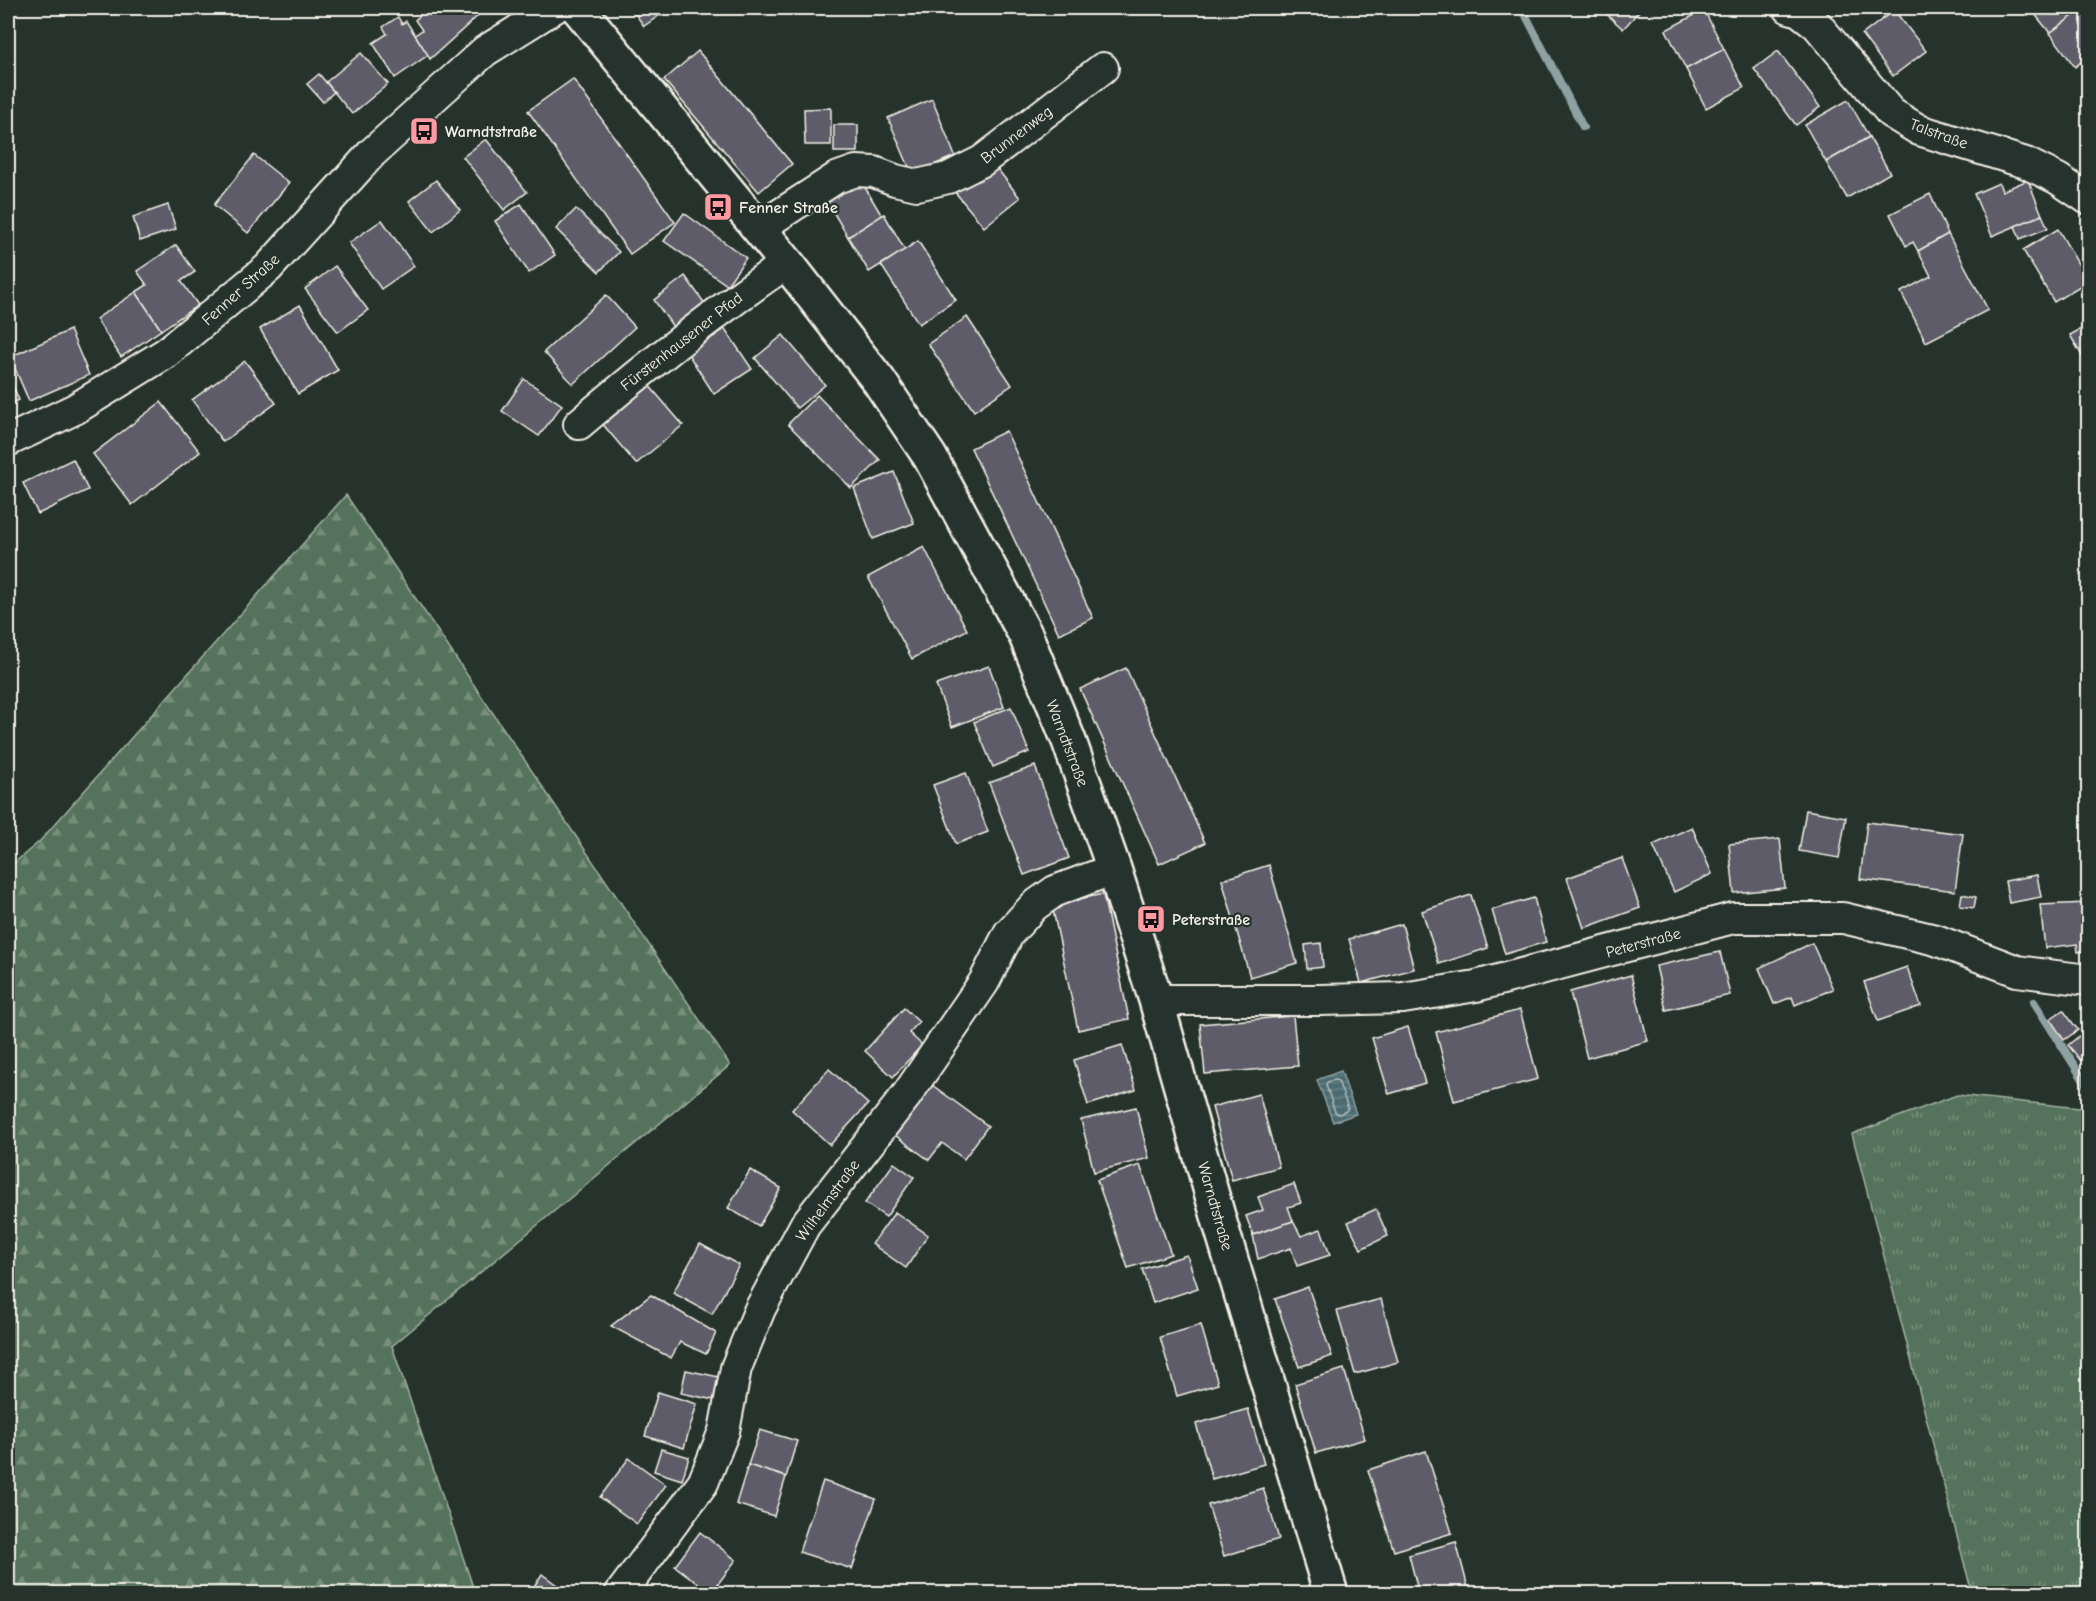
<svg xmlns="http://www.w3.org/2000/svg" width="2096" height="1601" font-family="'Comic Neue',sans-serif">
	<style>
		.grass { fill: url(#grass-tufts); stroke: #a4b2a2; stroke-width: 1.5 }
		.forest { fill: url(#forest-firs); stroke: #a4b2a2; stroke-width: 1.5 }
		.water { fill: url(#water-rules); stroke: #8fa1a1; stroke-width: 1.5 }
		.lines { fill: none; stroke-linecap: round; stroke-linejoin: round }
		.shore { stroke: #b0bbb9; stroke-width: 1.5 }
		.stream { stroke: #8fa1a1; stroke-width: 8 }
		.building { fill: #5d5c68; stroke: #f4f1e8; stroke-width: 1.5 }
		.street-casing { stroke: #f4f1e8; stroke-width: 34 }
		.secondary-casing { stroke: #f4f1e8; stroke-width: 38 }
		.street { stroke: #26332d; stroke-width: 30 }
		.secondary { stroke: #26332d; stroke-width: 33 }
		.labels { text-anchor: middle; stroke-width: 4.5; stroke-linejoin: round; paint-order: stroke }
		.poi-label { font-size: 16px; font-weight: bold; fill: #f4f1e8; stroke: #26332d; text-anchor: start }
		.street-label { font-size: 16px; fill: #f4f1e8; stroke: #26332d }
	</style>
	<defs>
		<pattern id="grass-tufts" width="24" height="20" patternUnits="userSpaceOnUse" patternTransform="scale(1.5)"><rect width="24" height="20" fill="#55735b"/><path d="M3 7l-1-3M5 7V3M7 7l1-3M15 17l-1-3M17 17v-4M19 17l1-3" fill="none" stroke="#768e7a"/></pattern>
		<pattern id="forest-firs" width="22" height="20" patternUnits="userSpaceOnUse" patternTransform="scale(1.5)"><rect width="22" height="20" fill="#55735b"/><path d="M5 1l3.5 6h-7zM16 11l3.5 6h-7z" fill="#768e7a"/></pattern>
		<pattern id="water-rules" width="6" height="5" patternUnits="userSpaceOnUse" patternTransform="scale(1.5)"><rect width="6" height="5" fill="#4b6b72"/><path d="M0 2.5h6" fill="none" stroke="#668186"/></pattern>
	</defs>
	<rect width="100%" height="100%" fill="#26332d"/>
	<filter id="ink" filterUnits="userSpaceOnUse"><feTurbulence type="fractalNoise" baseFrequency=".0167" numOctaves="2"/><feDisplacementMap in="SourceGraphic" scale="12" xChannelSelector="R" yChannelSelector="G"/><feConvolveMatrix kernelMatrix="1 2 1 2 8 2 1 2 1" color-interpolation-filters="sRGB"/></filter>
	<g filter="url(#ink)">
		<path class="grass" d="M1957 1095 2088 1109V1593H1972L1852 1134Z"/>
		<path class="forest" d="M346 495 730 1065 392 1346 475 1593H8V868L40 841Z"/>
		<path class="water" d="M1341 1071 1356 1114 1333 1122 1317 1080Z"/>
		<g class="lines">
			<path class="shore" d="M1335 1080 1338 1081 1348 1108 1346 1111 1339 1114 1335 1112 1326 1085 1327 1082Z"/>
			<g class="stream">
				<path d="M1522 8 1583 127"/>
				<path d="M2034 1002 2088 1087"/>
			</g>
		</g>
		<g class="building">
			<path d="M429 8H476L481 13 430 59 415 35 422 30 415 20Z"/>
			<path d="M631 8H670L644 26Z"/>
			<path d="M1600 8H1642L1623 29Z"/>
			<path d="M2030 8H2084L2050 33Z"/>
			<path d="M2084 8H2088V56L2075 67 2050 33Z"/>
			<path d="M1704 10 1724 49 1686 69 1666 30Z"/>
			<path d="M1894 10 1926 51 1893 76 1862 35Z"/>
			<path d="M398 17 402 24 406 21 428 55 395 78 373 43 387 34 383 27Z"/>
			<path d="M1724 49 1744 88 1706 108 1686 69Z"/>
			<path d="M698 51 792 164 759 192 664 80Z"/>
			<path d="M1778 51 1820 107 1796 125 1754 69Z"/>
			<path d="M361 53 388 84 352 114 326 82Z"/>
			<path d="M319 74 334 92 323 102 307 84Z"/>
			<path d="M573 79 675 222 630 254 528 111Z"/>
			<path d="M932 99 955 156 912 174 888 118Z"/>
			<path d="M1848 100 1869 137 1826 162 1805 125Z"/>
			<path d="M831 108V145H805L804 109Z"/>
			<rect x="834" y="125" width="24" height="27"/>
			<path d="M1869 137 1890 173 1847 198 1826 162Z"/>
			<path d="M486 139 527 192 504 210 463 157Z"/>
			<path d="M254 155 289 183 248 233 214 205Z"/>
			<path d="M992 162 1020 198 984 227 955 192Z"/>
			<path d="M860 179 882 216 848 237 826 200Z"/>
			<path d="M436 180 460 210 433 232 409 201Z"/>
			<path d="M2028 180 2042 215 1992 236 1974 194 1999 183 2002 191Z"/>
			<path d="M1930 194 1948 234 1918 251 1913 242 1906 246 1890 214Z"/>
			<path d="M521 204 555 255 529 273 495 221Z"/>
			<path d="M168 205 176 229 140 241 133 217Z"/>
			<path d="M576 209 619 252 599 272 556 229Z"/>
			<path d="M684 213 746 258 727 285 664 241Z"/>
			<path d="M884 214 905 250 869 272 848 237Z"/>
			<path d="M2042 215 2048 228 2020 239 2015 226Z"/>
			<path d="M382 220 414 266 381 289 349 243Z"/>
			<path d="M2058 229 2088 281 2054 302 2023 250Z"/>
			<path d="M1948 234 1988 310 1926 342 1901 292 1931 276 1918 251Z"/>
			<path d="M918 241 956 300 919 324 881 265Z"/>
			<path d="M176 245 195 272 181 281 198 305 161 330 136 292 147 285 137 271Z"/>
			<path d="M335 266 368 310 338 332 305 289Z"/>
			<path d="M685 276 708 308 676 331 654 300Z"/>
			<path d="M136 292 161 330 121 357 96 319Z"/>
			<path d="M606 295 635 327 573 384 544 352Z"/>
			<path d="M300 305 338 370 298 394 260 329Z"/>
			<path d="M967 317 1012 385 974 411 928 344Z"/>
			<path d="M2088 325V366L2070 335Z"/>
			<path d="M725 329 752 369 714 394 688 354Z"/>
			<path d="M70 330 89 375 29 401 10 357Z"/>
			<path d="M783 335 825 385 797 408 755 358Z"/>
			<path d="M245 361 276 403 223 442 192 400Z"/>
			<path d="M8 374 19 400 8 405Z"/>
			<path d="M524 379 562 405 539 436 502 411Z"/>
			<path d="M647 383 683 425 636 464 601 422Z"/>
			<path d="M817 395 880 460 851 488 788 424Z"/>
			<path d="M161 402 200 452 132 505 93 454Z"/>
			<path d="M1006 431 1093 618 1059 634 971 448Z"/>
			<path d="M73 459 88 490 38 514 23 483Z"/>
			<path d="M894 472 914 523 873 539 854 488Z"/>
			<path d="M924 547 967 630 912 659 868 577Z"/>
			<path d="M989 666 1004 707 952 727 936 685Z"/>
			<path d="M1126 668 1205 843 1159 864 1080 689Z"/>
			<path d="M1011 707 1029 752 993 767 974 722Z"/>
			<path d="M1035 766 1069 858 1024 875 989 783Z"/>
			<path d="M966 773 988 832 956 844 933 785Z"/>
			<path d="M1806 810 1846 817 1839 858 1799 851Z"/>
			<path d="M1867 822 1963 834 1955 891 1860 879Z"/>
			<path d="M1692 827 1712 874 1674 892 1653 845Z"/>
			<path d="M1780 839 1785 888 1734 893 1729 844Z"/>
			<path d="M1622 858 1640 908 1584 928 1567 878Z"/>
			<path d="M1269 865 1297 963 1250 977 1222 880Z"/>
			<path d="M2037 875 2041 897 2009 903 2005 881Z"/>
			<path d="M1103 894 1129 1019 1078 1030 1052 905Z"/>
			<path d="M1962 894 1976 897 1974 908 1960 906Z"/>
			<path d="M1471 895 1488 948 1439 964 1422 911Z"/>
			<path d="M1534 898 1546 942 1505 954 1492 910Z"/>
			<path d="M2088 903V951L2078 952 2077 944 2045 948 2040 905Z"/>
			<path d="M1402 924 1414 969 1361 983 1349 939Z"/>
			<path d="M1321 943 1323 967 1307 969 1305 945Z"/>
			<path d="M1812 943 1833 989 1795 1005 1792 997 1774 1004 1759 968Z"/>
			<path d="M1720 952 1730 995 1666 1010 1656 966Z"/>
			<path d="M1907 967 1921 1006 1878 1021 1864 982Z"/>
			<path d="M1631 975 1648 1041 1587 1058 1570 992Z"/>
			<path d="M904 1008 919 1022 909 1033 922 1045 893 1077 865 1051Z"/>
			<path d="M1520 1010 1538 1079 1454 1101 1436 1032Z"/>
			<path d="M2063 1010 2078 1030 2064 1040 2050 1019Z"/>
			<path d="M1293 1016 1298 1066 1205 1074 1200 1024Z"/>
			<path d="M1408 1027 1425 1083 1389 1094 1372 1038Z"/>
			<path d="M2084 1032 2088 1038V1056L2081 1061 2068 1045Z"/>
			<path d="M1122 1045 1136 1090 1088 1105 1074 1060Z"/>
			<path d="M829 1069 868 1104 830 1145 792 1110Z"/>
			<path d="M932 1085 988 1126 964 1159 942 1143 929 1160 895 1135Z"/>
			<path d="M1259 1094 1279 1167 1232 1180 1212 1107Z"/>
			<path d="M1136 1107 1149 1158 1094 1172 1081 1120Z"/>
			<path d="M894 1163 914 1177 886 1217 865 1203Z"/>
			<path d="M1140 1165 1171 1254 1128 1268 1097 1180Z"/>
			<path d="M750 1170 781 1188 759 1226 728 1208Z"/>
			<path d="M1294 1184 1301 1203 1288 1207 1293 1221 1253 1235 1246 1216 1263 1210 1258 1197Z"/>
			<path d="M1376 1209 1388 1236 1361 1249 1348 1222Z"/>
			<path d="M895 1212 928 1235 906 1268 872 1244Z"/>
			<path d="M1293 1221 1301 1236 1321 1229 1330 1255 1297 1266 1291 1248 1258 1259 1253 1235Z"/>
			<path d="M700 1244 739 1265 712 1314 673 1293Z"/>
			<path d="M1187 1255 1198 1288 1153 1303 1142 1269Z"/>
			<path d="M1308 1287 1332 1356 1299 1367 1275 1299Z"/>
			<path d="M651 1295 716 1333 706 1354 680 1342 671 1358 611 1326Z"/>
			<path d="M1381 1299 1398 1362 1355 1374 1337 1311Z"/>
			<path d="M1201 1325 1218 1384 1177 1396 1160 1337Z"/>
			<path d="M1344 1369 1365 1439 1316 1453 1295 1384Z"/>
			<path d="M686 1370 719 1377 714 1400 681 1393Z"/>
			<path d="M658 1392 697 1404 684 1448 645 1436Z"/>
			<path d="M1248 1409 1264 1464 1212 1479 1196 1424Z"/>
			<path d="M760 1430 797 1441 786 1477 748 1465Z"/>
			<path d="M661 1449 689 1457 682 1480 654 1471Z"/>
			<path d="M1426 1451 1452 1533 1394 1551 1368 1470Z"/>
			<path d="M629 1458 666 1485 637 1524 600 1497Z"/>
			<path d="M748 1465 786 1477 774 1516 736 1504Z"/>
			<path d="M823 1481 876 1499 852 1569 799 1552Z"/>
			<path d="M1263 1488 1279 1539 1224 1556 1208 1505Z"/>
			<path d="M700 1532 736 1560 711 1593 675 1566Z"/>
			<path d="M1456 1542 1468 1588 1447 1594H1419L1409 1555Z"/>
			<path d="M542 1574 569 1594H529Z"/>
		</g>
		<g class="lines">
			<g class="street-casing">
				<g id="street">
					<path d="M1789 8 1799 11 1817 25 1891 113 1919 130 2026 163 2058 179 2088 199"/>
					<path d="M759 228 836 178 856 171 874 172 895 180 917 185 948 178 982 161 1103 68"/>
					<path d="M579 424C646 367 714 312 787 263"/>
					<path d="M8 441 75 409 166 353 268 268 372 153 485 51 554 8"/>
					<path d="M1156 1000H1321L1403 998 1476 986 1733 918H1843L1936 940 2017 971 2088 980"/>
					<path d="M620 1594 703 1483 724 1431 736 1368 760 1309 805 1225 906 1096 984 982 1009 933 1034 906 1055 891 1114 869"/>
				</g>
			</g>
			<g class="secondary-casing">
				<path id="secondary" d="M578 8 787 263 879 381 930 457 1026 636 1069 741 1114 869 1156 1000 1220 1223 1331 1594"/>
			</g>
			<use href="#street" class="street"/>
			<use href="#secondary" class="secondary"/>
		</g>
	</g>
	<defs>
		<g id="bus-square" transform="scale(1.5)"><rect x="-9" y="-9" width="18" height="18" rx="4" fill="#ff9aa2" stroke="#26332d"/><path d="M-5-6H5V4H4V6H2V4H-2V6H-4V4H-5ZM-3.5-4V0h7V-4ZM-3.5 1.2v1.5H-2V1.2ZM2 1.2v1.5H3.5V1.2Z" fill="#111"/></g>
	</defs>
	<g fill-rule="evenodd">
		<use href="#bus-square" x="424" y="131"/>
		<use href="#bus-square" x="718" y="207"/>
		<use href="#bus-square" x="1151" y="919"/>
	</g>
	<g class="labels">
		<g class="poi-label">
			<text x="445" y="137">Warndtstraße</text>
			<text x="739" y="213">Fenner Straße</text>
			<text x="1172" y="925">Peterstraße</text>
		</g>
		<g class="street-label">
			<text transform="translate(1939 133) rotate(20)" y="6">Talstraße</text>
			<text transform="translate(1016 134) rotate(-37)" y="6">Brunnenweg</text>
			<text transform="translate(240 289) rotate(-42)" y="6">Fenner Straße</text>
			<text transform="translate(681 341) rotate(-38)" y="6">Fürstenhausener Pfad</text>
			<text transform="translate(1068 743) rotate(69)" y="6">Warndtstraße</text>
			<text transform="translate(1643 942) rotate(-15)" y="6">Peterstraße</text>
			<text transform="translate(827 1200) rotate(-54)" y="6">Wilhelmstraße</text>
			<text transform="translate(1216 1206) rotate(74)" y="6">Warndtstraße</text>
		</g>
	</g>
	<rect width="2096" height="1601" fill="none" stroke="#26332d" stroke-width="30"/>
	<rect x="15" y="15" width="2066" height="1571" fill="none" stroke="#f4f1e8" stroke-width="2" filter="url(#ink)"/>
</svg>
